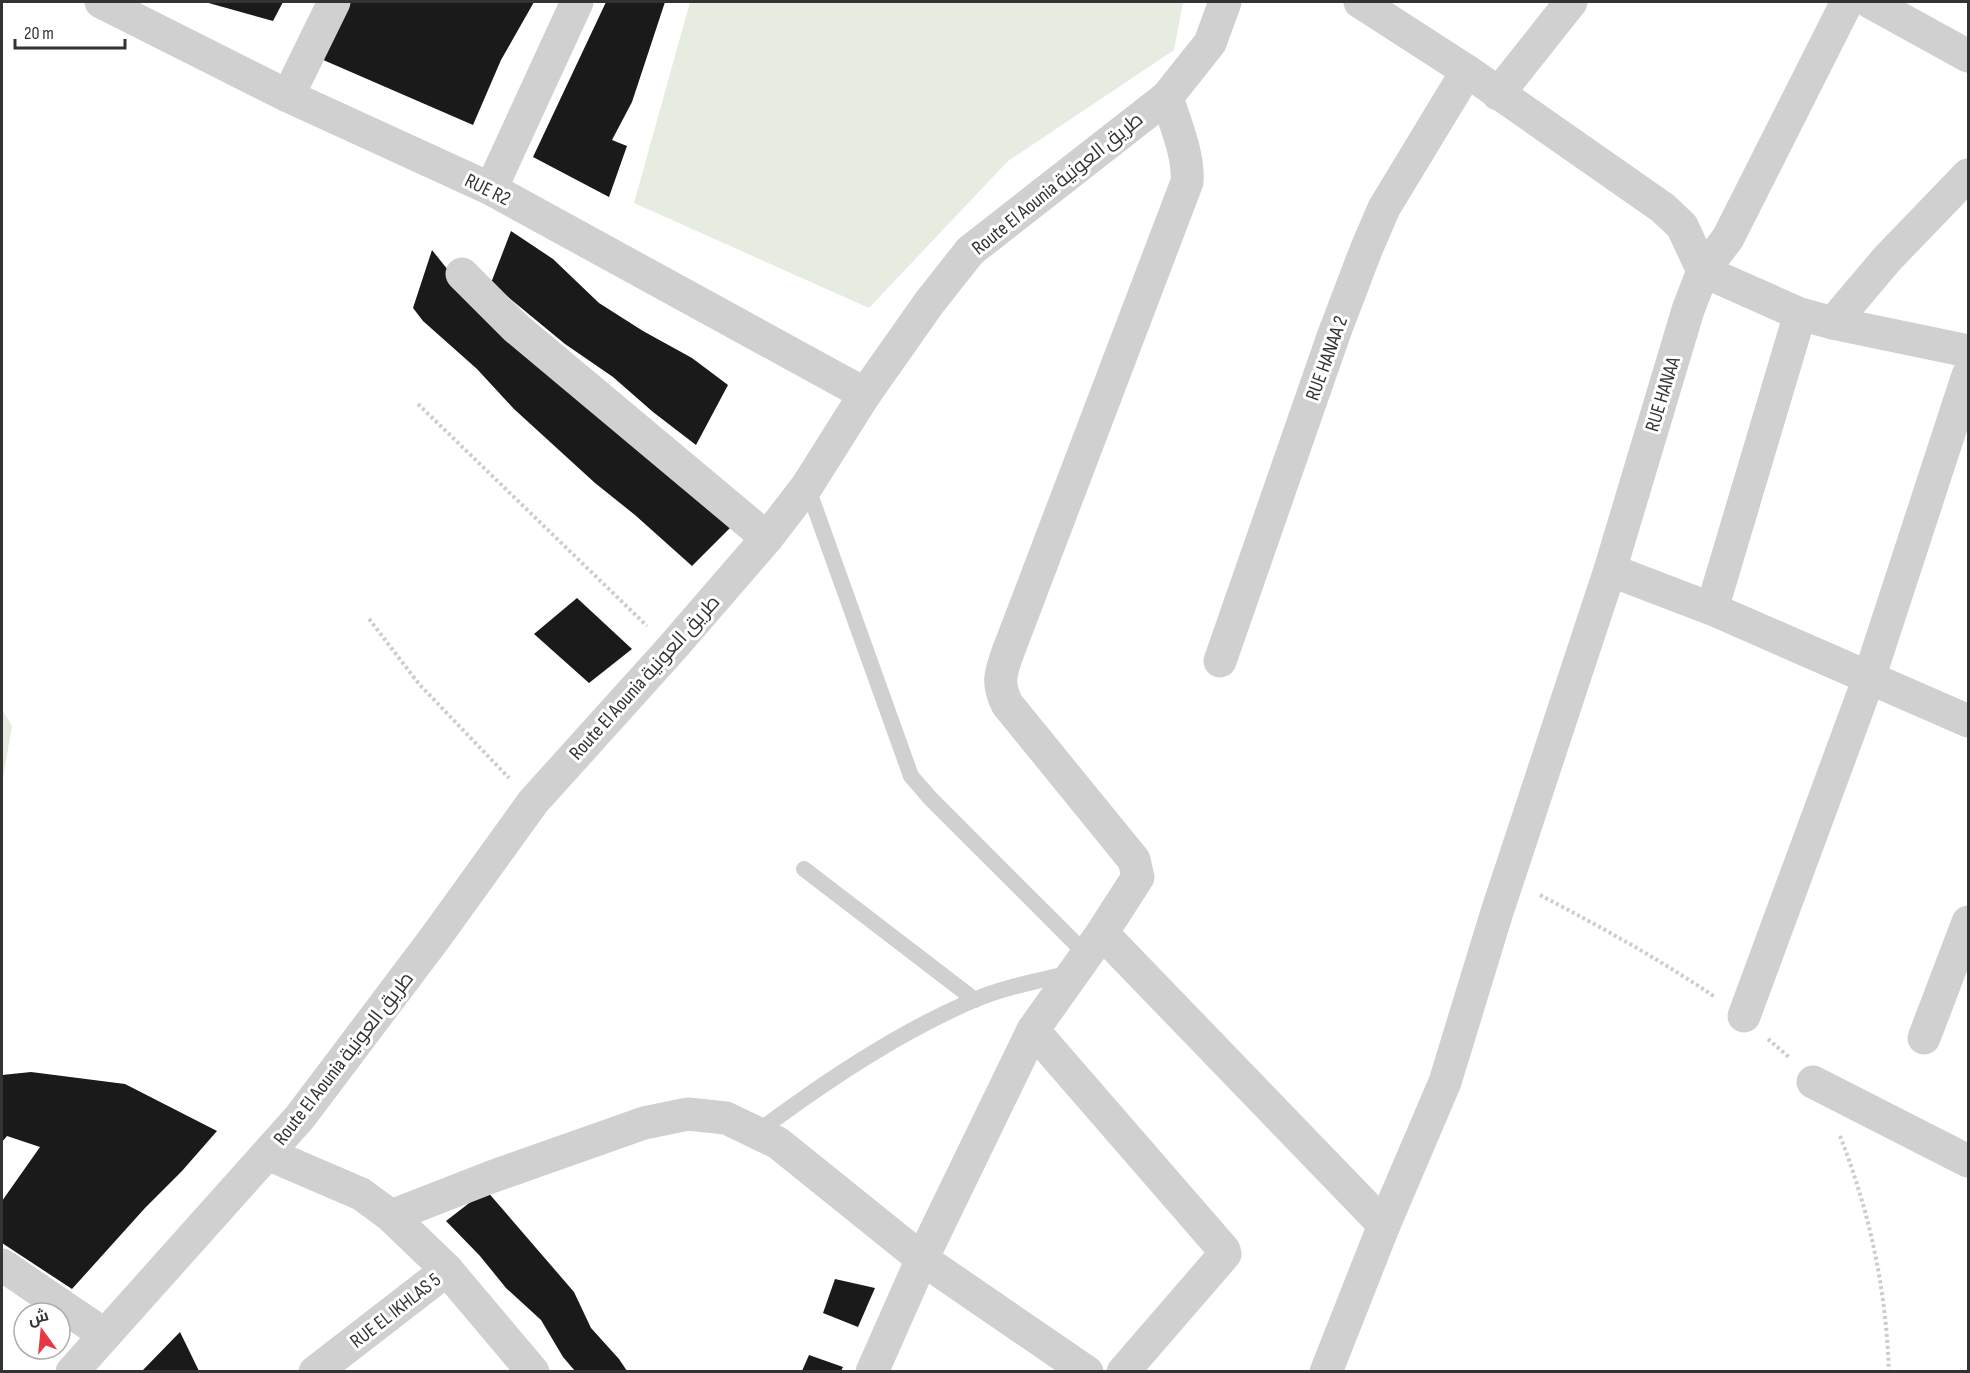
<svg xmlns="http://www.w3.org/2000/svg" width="1970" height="1373" font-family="'Sofia Sans Condensed',Cairo,sans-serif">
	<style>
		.green { fill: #e6ecdf }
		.building { fill: #1a1a1a }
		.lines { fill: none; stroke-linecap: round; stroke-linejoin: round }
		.path { stroke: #cdcdcd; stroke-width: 4; stroke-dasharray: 3 3; stroke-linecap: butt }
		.service { stroke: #d0d0d0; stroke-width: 16 }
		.minor { stroke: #d0d0d0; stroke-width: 33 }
		.tertiary { stroke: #d0d0d0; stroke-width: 33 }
		.labels { text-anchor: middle; stroke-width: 6; stroke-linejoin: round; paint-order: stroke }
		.street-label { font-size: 20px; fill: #333; stroke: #fff }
	</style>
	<rect width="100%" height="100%" fill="#fff"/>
	<g class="green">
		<path d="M690 2H1183L1174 50 1008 161 869 308 634 203Z"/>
		<path d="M2 709 12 726 2 784Z"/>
	</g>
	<g class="building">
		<path d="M205 2H283L273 21Z"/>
		<path d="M345 2H534L501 60 473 125 321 59Z"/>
		<path d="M606 2H665L632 102 612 140 627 146 609 197 533 157Z"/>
		<path d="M511 231 553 259 599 303 643 331 692 358 728 385 696 445 653 412 613 377 565 344 491 283Z"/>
		<path d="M432 250 460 285 735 523 692 566 635 515 595 483 514 409 477 369 423 321 413 308Z"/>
		<path d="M577 598 632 649 589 683 534 634Z"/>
		<path d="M31 1072 125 1084 217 1131 182 1171 145 1208 72 1289 2 1243V1201L40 1147 7 1136 2 1142V1075Z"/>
		<path d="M486 1190 574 1292 591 1328 619 1359 627 1371H575L563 1357 541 1320 506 1288 480 1256 446 1221Z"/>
		<path d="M835 1279 875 1288 858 1327 823 1313Z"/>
		<path d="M180 1332 199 1371H142Z"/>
		<path d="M809 1355 843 1367 841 1371H802Z"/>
	</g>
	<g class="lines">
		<g class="path">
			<path d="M418 404 647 626"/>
			<path d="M369 619 419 684 509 778"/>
			<path d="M1540 895C1601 927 1659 959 1715 997"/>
			<path d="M1768 1039 1790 1058"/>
			<path d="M1840 1136C1870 1213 1886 1289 1889 1372"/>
		</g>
		<g class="service">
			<path d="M807 486 911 776 930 798 1087 955"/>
			<path d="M804 869 975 1000"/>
			<path d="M756 1133C823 1083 897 1033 974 1000 1005 987 1038 981 1071 973"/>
		</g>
		<g class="minor">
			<path d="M101 2 288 96 491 189 865 394"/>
			<path d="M1847 2 1728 238 1703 271 1800 314 1833 323 1968 351"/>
			<path d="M1870 2 1968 56"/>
			<path d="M1498 94 1571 2"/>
			<path d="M288 96 334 2"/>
			<path d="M491 189 577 2"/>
			<path d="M462 274 516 328 767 538"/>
			<path d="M1833 323 1887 259 1968 175"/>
			<path d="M1610 570 1712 609 1968 721"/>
			<path d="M1712 609 1800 314"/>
			<path d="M1220 661 1334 334 1366 250 1384 208 1467 71"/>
			<path d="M1102 933 1384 1225"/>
			<path d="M1744 1016 1869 678 1968 375"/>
			<path d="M1033 1030 1224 1250 1225 1254 1123 1372"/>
			<path d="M1924 1038 1968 922"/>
			<path d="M1813 1082 1968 1161"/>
			<path d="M268 1154 361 1194 391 1216 447 1270 533 1372"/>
			<path d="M391 1216 491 1177 644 1123 688 1114 726 1118 778 1143 922 1259 1087 1372"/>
			<path d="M2 1265 105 1335"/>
			<path d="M315 1372 447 1270"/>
			<path d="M872 1372 922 1259 1033 1030 1102 933 1138 877 1134 860 1007 704C997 683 1000 674 1008 652L1187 182C1189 154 1175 124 1167 97"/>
			<path d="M1326 1372 1384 1225 1445 1082 1497 912 1610 570 1688 310 1703 271 1682 226 1663 208 1467 71 1360 2"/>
		</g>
		<path class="tertiary" d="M72 1372 300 1117 435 938 533 802 671 649 767 538 807 486 865 394 929 303 970 251 1167 97 1210 43 1225 2"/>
	</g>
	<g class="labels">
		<g class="street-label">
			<text transform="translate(1057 183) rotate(-39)" y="7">Route El Aounia طريق العونية</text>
			<text transform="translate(488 189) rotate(26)" y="7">RUE R2</text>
			<text transform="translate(1326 358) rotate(-70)" y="7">RUE HANAA 2</text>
			<text transform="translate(1662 394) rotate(-73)" y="7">RUE HANAA</text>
			<text transform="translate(644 677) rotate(-48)" y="7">Route El Aounia طريق العونية</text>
			<text transform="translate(343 1058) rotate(-52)" y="7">Route El Aounia طريق العونية</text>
			<text transform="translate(395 1310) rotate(-38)" y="7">RUE EL IKHLAS 5</text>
		</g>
	</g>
	<rect width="1970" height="1373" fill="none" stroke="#333333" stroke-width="6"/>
	<g transform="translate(42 1331) rotate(345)"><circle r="28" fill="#ffffff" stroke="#adadad" stroke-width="1.5"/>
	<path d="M0-4.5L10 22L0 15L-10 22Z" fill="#e63946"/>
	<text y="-9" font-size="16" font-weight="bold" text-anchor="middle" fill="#333333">ش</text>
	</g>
	<path d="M15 39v9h110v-9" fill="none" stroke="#333333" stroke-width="3"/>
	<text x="24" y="39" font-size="18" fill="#333333" stroke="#ffffff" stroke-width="4.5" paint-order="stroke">20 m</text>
</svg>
